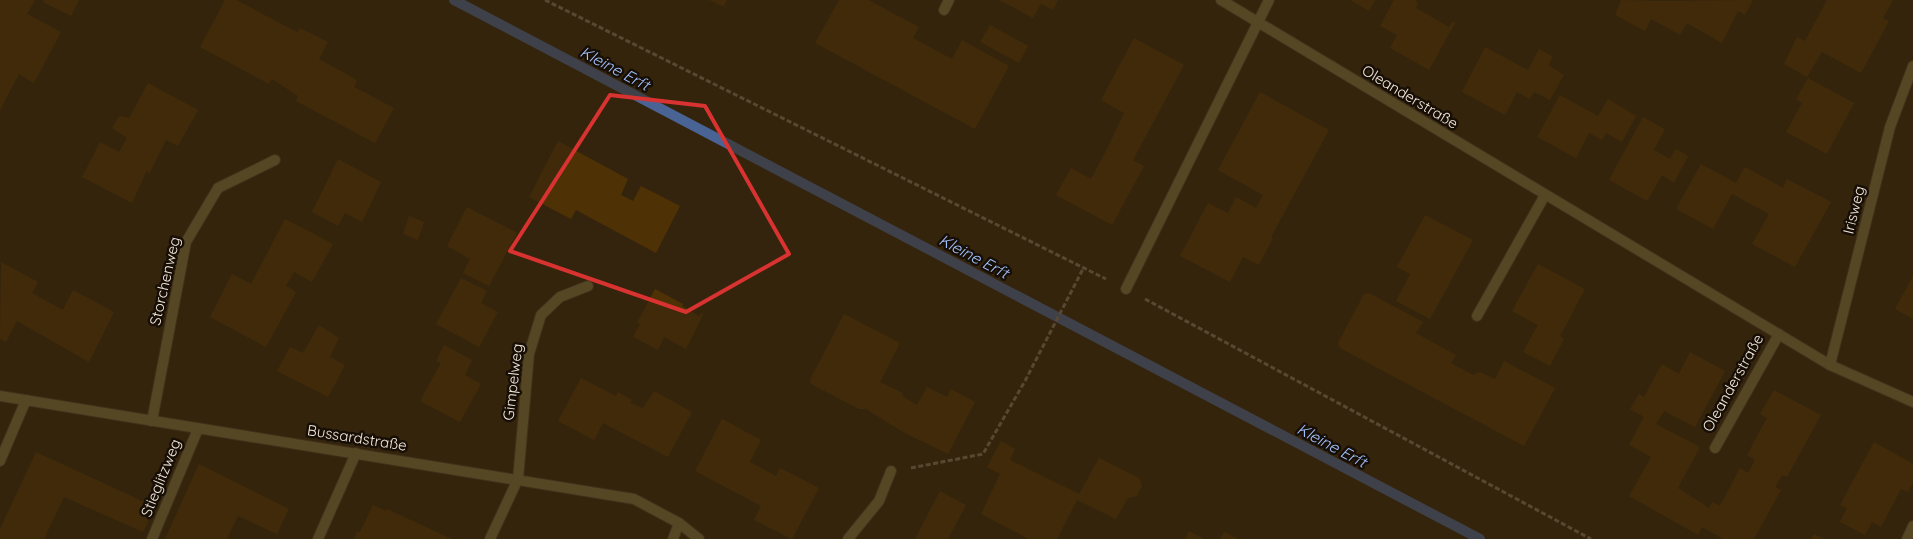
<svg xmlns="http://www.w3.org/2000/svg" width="1913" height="539" font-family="Quicksand,sans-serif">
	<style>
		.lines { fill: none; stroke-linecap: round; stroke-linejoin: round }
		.stream { stroke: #4a6395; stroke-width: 10 }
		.building { fill: #4e3206 }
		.street-casing { stroke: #503f2a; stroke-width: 12 }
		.path { stroke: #837461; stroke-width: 3; stroke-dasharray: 5 2.5; stroke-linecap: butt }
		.street { stroke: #7c6f42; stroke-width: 10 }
		.marked { fill: none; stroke: #d83231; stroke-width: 4; stroke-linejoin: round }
		.labels { text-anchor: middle; stroke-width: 5; stroke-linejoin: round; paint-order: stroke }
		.street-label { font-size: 15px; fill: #f4e8db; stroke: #170f06 }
		.water-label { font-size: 16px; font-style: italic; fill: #a1c0fd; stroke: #170f06 }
	</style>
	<rect width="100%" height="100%" fill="#35240d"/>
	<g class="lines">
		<path class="stream" d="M454 0 1480 539"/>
	</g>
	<g class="building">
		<path d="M0 0H35L27 14 61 32 34 83 19 74 0 110Z"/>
		<path d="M44 0H79L71 16 43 2Z"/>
		<path d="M225 0H236L297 32 300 28 328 42 319 59 357 80 354 87 394 108 375 143 296 101 298 96 272 79 269 84 200 47Z"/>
		<path d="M709 0H727L724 6 729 9Z"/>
		<path d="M839 0H868L919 27 913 38 952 59 962 40 1009 66 975 129 815 43Z"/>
		<path d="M999 0H1058L1053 10 1041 4 1033 18Z"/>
		<path d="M1350 0H1375L1369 11Z"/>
		<path d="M1394 0H1417L1416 2 1418 4 1416 8 1449 27 1452 22 1455 23 1429 70 1390 48 1397 35 1380 26Z"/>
		<path d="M1621 0 1661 1 1753 0 1745 15 1738 11 1722 43 1687 23 1680 35 1651 19 1645 31 1615 15Z"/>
		<path d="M1827 0H1893L1883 18 1889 21 1861 73 1822 52 1807 77 1784 64 1797 37 1805 41Z"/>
		<path d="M990 25 1028 46 1019 63 980 42Z"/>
		<path d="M1134 38 1184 65 1133 160 1144 166 1112 225 1056 195 1071 168 1091 179 1108 147 1124 113 1101 100Z"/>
		<path d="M1485 47 1528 70 1539 49 1553 57 1548 65 1564 75 1550 100 1534 92 1530 99 1517 92 1505 115 1462 92Z"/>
		<path d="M1808 78 1854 103 1827 154 1786 132 1802 103 1796 99Z"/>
		<path d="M148 83 198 110 178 146 166 140 149 174 147 170 132 203 82 177 100 142 119 152 127 138 112 128 119 116 129 118Z"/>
		<path d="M1260 92 1329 130 1271 237 1273 238 1259 265 1243 257 1230 282 1180 256 1208 203 1228 213 1236 197 1256 208 1263 195 1218 170Z"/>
		<path d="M1560 95 1598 116 1608 99 1636 116 1622 142 1606 133 1602 140 1589 133 1576 158 1537 137Z"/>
		<path d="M1643 117 1665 129 1654 150 1670 159 1676 149 1688 156 1674 183 1662 175 1647 201 1609 180Z"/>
		<path d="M558 141 628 179 621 195 633 201 641 186 680 206 656 253 576 210 571 219 529 197Z"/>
		<path d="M338 159 381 182 362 222 345 213 338 226 312 212Z"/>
		<path d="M1701 164 1736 183 1745 167 1783 188 1787 179 1831 202 1795 267 1752 244 1769 214 1732 194 1713 229 1676 209Z"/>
		<path d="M467 207 517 233 489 286 463 273 470 259 447 246Z"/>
		<path d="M1425 215 1473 240 1430 319 1396 301 1410 274 1397 267Z"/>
		<path d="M409 216 424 222 418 240 403 234Z"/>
		<path d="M285 219 333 244 312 282 294 272 286 286 296 292 266 347 210 317 232 274 251 284Z"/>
		<path d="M1 262 38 282 32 293 63 310 73 290 114 312 89 362 17 321 6 342 0 339Z"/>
		<path d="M1538 264 1585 289 1560 336 1564 339 1550 366 1523 352 1538 325 1512 311Z"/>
		<path d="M1913 276V319L1895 309Z"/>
		<path d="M461 278 487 291 481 303 498 312 479 347 436 324Z"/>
		<path d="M655 289 683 304 682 306 699 316 701 313 703 315 686 349 664 337 658 350 633 337 640 324 637 323Z"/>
		<path d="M1369 293 1423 322 1416 333 1456 355 1451 363 1473 375 1479 372 1495 379 1504 361 1555 388 1524 446 1340 348 1338 343 1364 294Z"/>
		<path d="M844 314 900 343 880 382 903 393 902 396 917 405 927 387 947 397 951 389 975 402 948 454 903 432 866 409H859L811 384 810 380Z"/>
		<path d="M319 325 339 338 330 357 345 365 328 397 277 371 290 347 303 353Z"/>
		<path d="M444 345 472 360 465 375 481 384 460 422 420 401 441 363 436 361Z"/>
		<path d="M1690 352 1725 371 1695 427 1664 411 1656 424 1700 447 1678 488 1709 508 1712 502 1720 506 1740 468 1748 473 1755 460 1747 455 1767 418 1760 414 1774 390 1821 415 1787 477 1782 475 1775 487 1781 490 1754 539H1723L1702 527 1698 535 1629 496 1651 457 1629 445 1644 417 1630 409 1639 394 1644 397 1662 364 1679 374Z"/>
		<path d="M581 378 616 396 618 392 632 400 630 403 643 408 654 391 692 412 668 457 603 423 594 440 558 421Z"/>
		<path d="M722 419 761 440 750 462 776 476 780 468 819 488 792 539 754 520 761 506 695 471Z"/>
		<path d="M1001 441 1015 449 1010 460 1079 494 1099 458 1139 478 1142 486 1137 496 1128 498 1116 519 1077 500 1057 539H1029L981 514 1000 474 987 467Z"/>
		<path d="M1874 442 1913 464V483L1908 492 1901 489 1881 527 1872 522 1865 535 1840 522 1847 508 1840 505Z"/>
		<path d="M36 452 155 507 143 532 64 497 44 539H0V529Z"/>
		<path d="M199 464 289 509 277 534 238 516 227 539H165Z"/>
		<path d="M940 491 966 505 948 539H915Z"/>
		<path d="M373 505 386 511 387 509 452 539H354L357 531 360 532Z"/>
		<path d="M1189 531 1204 539H1185Z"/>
		<path d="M1224 532 1238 539H1220Z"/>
		<path d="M1814 534 1825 539H1811Z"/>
	</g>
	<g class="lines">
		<g class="street-casing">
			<g id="street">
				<path d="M1221 0 1830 365 1913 402"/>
				<path d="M944 10 949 0"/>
				<path d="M1126 289 1269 0"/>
				<path d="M1477 316 1545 195"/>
				<path d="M1830 365 1890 127 1913 66"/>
				<path d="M0 396 634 499 679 523 699 539"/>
				<path d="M152 421 186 242 218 188 275 160"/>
				<path d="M1715 448 1779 334"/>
				<path d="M0 461 26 400"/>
				<path d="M152 539 198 429"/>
				<path d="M318 539 356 453"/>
				<path d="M490 539 518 479 529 354 541 315 560 297 588 286"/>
				<path d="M673 539 679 523"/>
				<path d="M848 539 879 501 891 471"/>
				<path d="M1907 539 1913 526"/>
			</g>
		</g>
		<g class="path">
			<path d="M545 0 1106 279"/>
			<path d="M1145 299 1591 539"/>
			<path d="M911 468 983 454 1025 381 1083 269"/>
		</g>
		<use href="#street" class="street"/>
	</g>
	<path d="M0 0H1913V539H0ZM610 95 705 106 789 254 686 312 510 251Z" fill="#35240d" fill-opacity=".55" fill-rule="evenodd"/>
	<path class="marked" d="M610 95 705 106 789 254 686 312 510 251Z"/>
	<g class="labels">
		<g class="street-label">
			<text transform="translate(1410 97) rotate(31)" y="5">Oleanderstraße</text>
			<text transform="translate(1854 210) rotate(-76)" y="5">Irisweg</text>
			<text transform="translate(165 281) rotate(-77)" y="5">Storchenweg</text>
			<text transform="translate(513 382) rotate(-83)" y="5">Gimpelweg</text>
			<text transform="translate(1733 383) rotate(-61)" y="5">Oleanderstraße</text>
			<text transform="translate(357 438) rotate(9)" y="5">Bussardstraße</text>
			<text transform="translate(161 478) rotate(-68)" y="5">Stieglitzweg</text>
		</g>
		<g class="water-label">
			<text transform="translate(615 68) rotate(28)" y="6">Kleine Erft</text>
			<text transform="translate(974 256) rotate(28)" y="6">Kleine Erft</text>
			<text transform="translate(1332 445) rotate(28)" y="6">Kleine Erft</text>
		</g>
	</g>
</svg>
